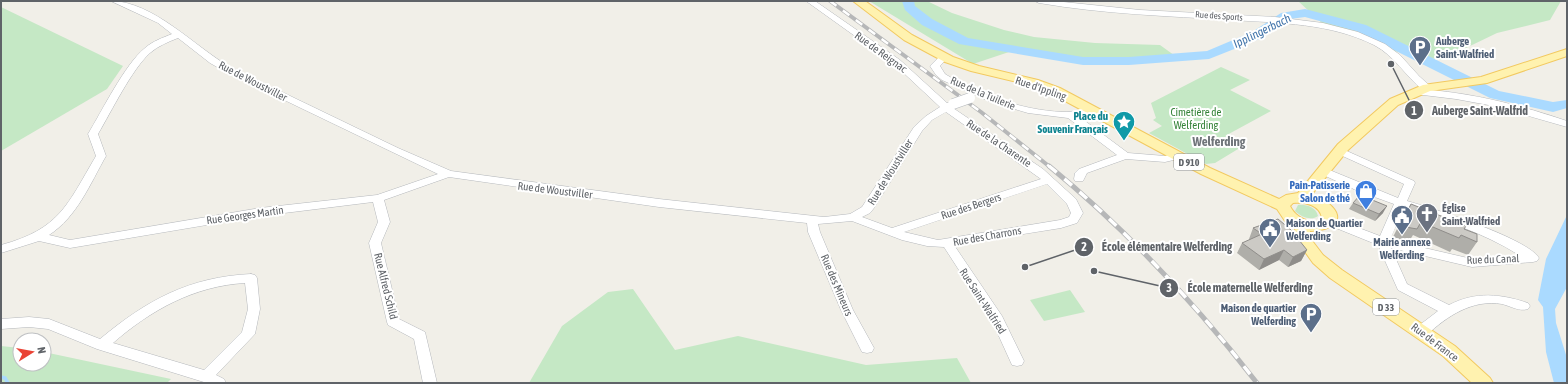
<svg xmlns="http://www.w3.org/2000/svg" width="1568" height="384" font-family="'Asap Condensed',sans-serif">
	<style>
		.green { fill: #c5e8c5 }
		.water { fill: #aadaff }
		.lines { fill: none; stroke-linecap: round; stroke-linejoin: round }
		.stream { stroke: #aadaff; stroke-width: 3.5 }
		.river { fill: #aadaff; fill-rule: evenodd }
		.minor-casing { stroke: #b5b8bc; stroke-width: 1 }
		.major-casing { stroke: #f2c960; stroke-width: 2 }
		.minor { fill: #fff; fill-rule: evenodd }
		.major { fill: #fff2af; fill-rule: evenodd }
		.rail-far1-casing { stroke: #b6b7b8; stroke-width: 4 }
		.rail-casing { stroke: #b6b7b8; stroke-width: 5 }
		.rail-far1 { stroke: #fff; stroke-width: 2.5; stroke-dasharray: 8; stroke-linecap: butt }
		.rail { stroke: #fff; stroke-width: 3.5; stroke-dasharray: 10; stroke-linecap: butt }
		.minor-bridge-casing { stroke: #b5b8bc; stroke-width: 11; stroke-linecap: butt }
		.minor-bridge { stroke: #fff; stroke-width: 10 }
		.wall { fill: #afaea9 }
		.shaded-wall { fill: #8f8d8a }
		.building { fill: #cccac5; stroke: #8f8d8a }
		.labels { text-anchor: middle; stroke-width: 4; stroke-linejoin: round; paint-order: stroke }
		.far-street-label { font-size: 9px; fill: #5f6368; stroke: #fff }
		.shield { fill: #fff; stroke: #8f9295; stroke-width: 1 }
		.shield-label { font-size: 10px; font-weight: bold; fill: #5f6368 }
		.service-label { font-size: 11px; font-weight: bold; fill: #4e5e75; stroke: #fff; text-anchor: start }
		.street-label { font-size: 11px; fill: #5f6368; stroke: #fff }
		.park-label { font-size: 11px; fill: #348238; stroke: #fff }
		.culture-label { font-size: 11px; font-weight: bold; fill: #0d838f; stroke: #fff; text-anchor: end }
		.shop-label { font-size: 11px; font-weight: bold; fill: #366cbe; stroke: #fff; text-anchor: end }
		.worship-label { font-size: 11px; font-weight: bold; fill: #5b616d; stroke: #fff; text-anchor: start }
		.water-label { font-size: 12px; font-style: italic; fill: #4174aa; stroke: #fff }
		.quarter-label { font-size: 13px; font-weight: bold; fill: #70757a; stroke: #fff }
		.leader { fill: none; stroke: #5f6368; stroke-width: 1.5 }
		.callout-dot { fill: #5f6368; stroke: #fff; stroke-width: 1.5 }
		.mark-label { font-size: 12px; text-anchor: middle; font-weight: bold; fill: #fff }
		.callout-label { font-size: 12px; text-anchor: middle; font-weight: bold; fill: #5f6368; stroke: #fff; stroke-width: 4; stroke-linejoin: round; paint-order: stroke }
	</style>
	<rect width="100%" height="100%" fill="#f1efe8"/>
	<g class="green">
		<path d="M869 1H927L952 13 1004 30 1034 37 1095 43 1160 45 1178 58 1083 61 1012 51 973 64Z"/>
		<path d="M1298 1H1561L1550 20 1497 33 1441 60 1388 50 1381 46 1325 26Z"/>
		<path d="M1 7 123 66 107 89 1 151Z"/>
		<path d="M1221 67 1250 80 1230 90 1271 111 1225 136 1243 146 1215 163 1206 164 1149 133 1162 126 1153 120 1156 118 1151 103Z"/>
		<path d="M1298 205C1306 204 1316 207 1318 216 1311 221 1301 217 1295 211Z"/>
		<path d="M633 289 675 350 738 336 866 365 957 358 971 383H529L562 326 608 292Z"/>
		<path d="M1070 290 1085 312 1044 321 1030 300Z"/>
		<path d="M1 346 20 348V364H44V352L171 379 167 383H1Z"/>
	</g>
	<path class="water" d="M1567 215V287L1555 309 1556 323 1567 358V383H1554L1546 352 1543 307 1538 300 1546 259Z"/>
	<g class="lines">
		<path class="stream" d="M1 377 5 378 8 383"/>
		<path class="river" d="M902 1H914L915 6 932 19 968 38 1083 57H1129L1207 51 1252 32 1281 13 1305 9 1366 25 1499 91 1553 102 1567 100V108L1553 112 1490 98 1356 31 1305 17 1290 19 1262 38 1209 59 1129 65H1083L959 44 922 25 905 10Z"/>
		<g class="minor-casing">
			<g id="minor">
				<path d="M111 1C153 1 195 47 230 67L398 148 451 171 659 199 824 217 850 214 862 207 914 127 926 116 940 107 894 64 806 1H815L900 60 947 103 956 102 958 104 953 108 1043 169 1076 199 1083 213 1077 223 1061 228 954 245 1002 316 1024 361 1022 365 1017 366 1012 365 992 321 944 247 927 246 902 240 852 221 818 224 820 232 853 310 874 348 872 352 867 353 862 352 841 310 808 232 807 223 659 207 449 177 384 200 390 222 381 243 399 319 425 332 437 383H423L414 339 388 325 387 322 369 243 378 222 373 202 260 216 70 248 39 241 1 253V245C60 229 67 205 96 156L88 134C102 111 125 64 145 48 153 41 162 38 172 34L158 23ZM178 38 210 63 224 71 438 174 377 195 260 208 70 240 49 235C77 217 90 184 106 156L98 134C111 112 132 69 150 53 158 46 168 42 178 38ZM946 112 1041 179 892 228 862 217 870 213 874 208 922 131 932 120ZM1047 184 1067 204 1071 213 1069 217 1060 220 938 240 904 232Z"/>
				<path d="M1035 1H1054L1140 10 1275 17 1323 23 1358 32 1385 44 1400 55 1419 76 1430 86 1432 88 1430 90C1477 94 1523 106 1567 121V127L1494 106 1456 99 1415 94 1413 92 1415 90H1423C1405 76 1395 56 1374 45 1330 23 1280 23 1232 20 1167 16 1103 14 1039 3Z"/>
				<path d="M943 55 947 58 940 66 945 74C979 95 1022 110 1062 112 1075 112 1090 108 1102 111L1104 113 1102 115 1081 118 1128 153 1165 156 1178 153 1183 156 1182 158 1165 162 1126 159 1087 173 1083 181H1075L1074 179 1075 173 1079 169 1117 155 1068 118 1028 113 991 102 942 80 936 75 930 66 940 56Z"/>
				<path d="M1340 148 1414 181 1415 183 1407 201C1432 208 1527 238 1539 258L1537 261 1533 262 1472 267 1391 248 1407 284 1449 305C1476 291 1501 294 1528 303L1530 306 1528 309C1520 312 1510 306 1502 304 1473 299 1447 316 1427 335L1422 336 1417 335 1415 331 1417 327 1438 311 1398 290 1378 245 1326 224 1324 221 1330 217 1380 236 1394 204 1358 191 1319 173 1318 171 1323 168 1327 169 1398 198 1404 184 1336 153 1335 151 1336 149ZM1404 207C1444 220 1484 233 1519 255L1472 259 1390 240Z"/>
				<path d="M251 274 255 275 257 278 260 309 255 334 216 375 224 379 226 383H207L97 349 48 329 29 327 1 329V319L29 317 49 319 100 339C147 300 189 277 251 274ZM245 283 248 309 242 332 204 370 113 343C151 310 194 286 245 283Z"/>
			</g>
		</g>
		<g class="major-casing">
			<path id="major" d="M853 1H865L912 35 953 57 979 66 1038 80 1060 88 1210 168 1279 199 1286 195 1298 193 1338 144 1390 99 1423 85 1481 77 1567 49V56L1487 83 1430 91 1398 105 1348 150 1312 194C1316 198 1324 199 1328 203 1350 221 1328 231 1310 231V238L1323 255 1342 270 1455 346 1490 378 1493 383H1472L1443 356 1330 278 1313 263 1296 239 1295 227 1285 221 1277 209 1201 174 1052 94 1029 85 971 71 945 62 904 40ZM1293 203C1305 202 1321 205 1322 219 1311 226 1295 217 1290 206Z"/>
		</g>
		<use href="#minor" class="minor"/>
		<use href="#major" class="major"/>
		<g class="rail-far1-casing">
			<path id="rail-far1" d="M830 1 981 112 1050 167"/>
		</g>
		<g class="rail-casing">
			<path id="rail" d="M1049 166C1127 230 1195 303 1257 383"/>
		</g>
		<use href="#rail-far1" class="rail-far1"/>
		<use href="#rail" class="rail"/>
		<g class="minor-bridge-casing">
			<path id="minor-bridge" d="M953 104 970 98"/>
		</g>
		<use href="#minor-bridge" class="minor-bridge"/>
	</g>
	<g class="wall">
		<path d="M1353 203 1383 213 1375 221 1349 209Z"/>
		<path d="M1411 204 1464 229 1477 242 1468 255 1452 249 1450 252 1413 235 1408 243 1392 239 1403 217Z"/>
		<path d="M1253 228 1307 250 1301 261 1288 267 1279 260 1259 270 1237 253 1242 243 1250 240 1249 239Z"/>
	</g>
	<g class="shaded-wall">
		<path d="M1387 206 1383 213 1375 221 1379 214Z"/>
		<path d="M1284 250 1279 260 1259 270 1264 259Z"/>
		<path d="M1307 250 1301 261 1288 267 1293 257Z"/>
	</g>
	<g class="building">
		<path d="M1360 195 1387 206 1379 214 1353 203Z"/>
		<path d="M1411 204 1466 226 1464 229 1477 234V242L1461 235 1459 238 1421 222 1417 229 1400 226Z"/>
		<path d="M1278 219 1291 230 1307 250 1293 257 1284 250 1264 259 1242 243 1262 234 1253 228Z"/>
	</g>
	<defs>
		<g id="parking-pin" transform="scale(1.15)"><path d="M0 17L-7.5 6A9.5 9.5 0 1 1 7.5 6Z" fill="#5c6f8a" stroke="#fff"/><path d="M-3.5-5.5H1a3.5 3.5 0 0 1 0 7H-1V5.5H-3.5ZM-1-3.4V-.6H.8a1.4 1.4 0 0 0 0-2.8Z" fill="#fff"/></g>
		<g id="sight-pin" transform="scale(1.15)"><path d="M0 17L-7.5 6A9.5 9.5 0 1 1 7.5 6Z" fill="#0f9aa8" stroke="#fff"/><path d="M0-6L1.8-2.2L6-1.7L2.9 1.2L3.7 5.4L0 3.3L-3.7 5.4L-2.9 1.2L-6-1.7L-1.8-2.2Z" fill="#fff"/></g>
		<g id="shop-pin" transform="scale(1.15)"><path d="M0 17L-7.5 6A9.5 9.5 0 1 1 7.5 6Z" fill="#3f7fe0" stroke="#fff"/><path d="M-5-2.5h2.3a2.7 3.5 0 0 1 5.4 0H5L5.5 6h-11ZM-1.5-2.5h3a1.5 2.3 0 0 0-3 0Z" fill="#fff"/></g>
		<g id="church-pin" transform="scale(1.15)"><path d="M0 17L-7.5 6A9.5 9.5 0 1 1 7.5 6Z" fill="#6b7280" stroke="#fff"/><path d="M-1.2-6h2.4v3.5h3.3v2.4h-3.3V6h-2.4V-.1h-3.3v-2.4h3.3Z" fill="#fff"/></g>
		<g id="civic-pin" transform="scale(1.15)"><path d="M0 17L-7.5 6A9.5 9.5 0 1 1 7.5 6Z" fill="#5c6f8a" stroke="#fff"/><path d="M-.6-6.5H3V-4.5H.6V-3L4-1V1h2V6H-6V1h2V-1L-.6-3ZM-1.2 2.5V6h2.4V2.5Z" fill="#fff"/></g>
	</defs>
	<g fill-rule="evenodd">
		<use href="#parking-pin" x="1420" y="47"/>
		<use href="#sight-pin" x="1124" y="122"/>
		<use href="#shop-pin" x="1366" y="191"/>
		<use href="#church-pin" x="1427" y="214"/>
		<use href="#civic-pin" x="1402" y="216"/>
		<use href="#civic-pin" x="1270" y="229"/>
		<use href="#parking-pin" x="1311" y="314"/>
	</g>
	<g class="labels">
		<g class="far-street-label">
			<text transform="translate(1219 16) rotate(4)" y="3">Rue des Sports</text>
		</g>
		<g class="shield">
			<rect x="1174" y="154" width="30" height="16" rx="3"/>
			<rect x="1373" y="299" width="26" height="16" rx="3"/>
		</g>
		<g class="shield-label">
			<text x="1189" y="166">D 910</text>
			<text x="1386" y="311">D 33</text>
		</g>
		<g class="service-label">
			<text x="1436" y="45">Auberge<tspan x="1436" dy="13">Saint-Walfried</tspan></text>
			<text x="1286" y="227">Maison de Quartier<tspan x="1286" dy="13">Welferding</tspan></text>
			<text x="1402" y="246" text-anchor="middle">Mairie annexe<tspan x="1402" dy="13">Welferding</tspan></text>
			<text x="1296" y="312" text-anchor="end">Maison de quartier<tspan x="1296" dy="13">Welferding</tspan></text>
		</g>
		<g class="street-label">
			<text transform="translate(881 52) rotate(36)" y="4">Rue de Reignac</text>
			<text transform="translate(253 81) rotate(27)" y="4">Rue de Woustviller</text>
			<text transform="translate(1041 88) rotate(19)" y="4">Rue d'Ippling</text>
			<text transform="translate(983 93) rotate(23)" y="4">Rue de la Tuilerie</text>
			<text transform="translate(999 143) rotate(34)" y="4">Rue de la Charente</text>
			<text transform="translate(890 172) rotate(-58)" y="4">Rue de Woustviller</text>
			<text transform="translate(555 190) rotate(7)" y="4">Rue de Woustviller</text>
			<text transform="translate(971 206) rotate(-18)" y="4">Rue des Bergers</text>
			<text transform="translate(245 215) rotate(-8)" y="4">Rue Georges Martin</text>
			<text transform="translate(987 236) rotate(-10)" y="4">Rue des Charrons</text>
			<text transform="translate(1493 259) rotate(-2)" y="4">Rue du Canal</text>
			<text transform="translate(837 285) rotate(67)" y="4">Rue des Mineurs</text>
			<text transform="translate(386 286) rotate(76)" y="4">Rue Alfred Schild</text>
			<text transform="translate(983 301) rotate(57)" y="4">Rue Saint-Walfried</text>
			<text transform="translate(1435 342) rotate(37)" y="4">Rue de France</text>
		</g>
		<g class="park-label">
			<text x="1196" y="116">Cimetière de<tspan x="1196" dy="13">Welferding</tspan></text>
		</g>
		<g class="culture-label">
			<text x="1108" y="120">Place du<tspan x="1108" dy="13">Souvenir Français</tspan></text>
		</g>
		<g class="shop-label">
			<text x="1350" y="189">Pain-Patisserie<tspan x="1350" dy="13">Salon de thé</tspan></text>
		</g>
		<g class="worship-label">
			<text x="1442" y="212">Église<tspan x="1442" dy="13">Saint-Walfried</tspan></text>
		</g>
		<g class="water-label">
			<text transform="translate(1262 31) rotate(-26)" y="4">Ipplingerbach</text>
		</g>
		<g class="quarter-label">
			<text x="1219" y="146">Welferding</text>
		</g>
	</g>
	<path class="leader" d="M1391 64L1414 110M1025 267L1084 247M1094 271L1169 288"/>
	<g class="callout-dot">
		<circle cx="1391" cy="64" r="4"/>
		<circle cx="1025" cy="267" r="4"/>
		<circle cx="1094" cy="271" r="4"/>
		<circle cx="1414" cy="110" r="10"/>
		<circle cx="1084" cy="247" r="10"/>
		<circle cx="1169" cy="288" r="10"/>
	</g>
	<g class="mark-label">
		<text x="1414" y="115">1</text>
		<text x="1084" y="251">2</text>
		<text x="1169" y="292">3</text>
	</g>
	<g class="callout-label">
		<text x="1480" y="115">Auberge Saint-Walfrid</text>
		<text x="1167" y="251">École élémentaire Welferding</text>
		<text x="1250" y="292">École maternelle Welferding</text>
	</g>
	<rect width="1568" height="384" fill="none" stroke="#5f6368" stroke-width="4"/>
	<g transform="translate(32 352) rotate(79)"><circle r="19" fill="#ffffff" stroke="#bfc1c3"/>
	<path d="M0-3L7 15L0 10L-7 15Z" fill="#ea4335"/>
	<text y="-6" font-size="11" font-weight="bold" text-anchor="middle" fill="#5f6368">N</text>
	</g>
</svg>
